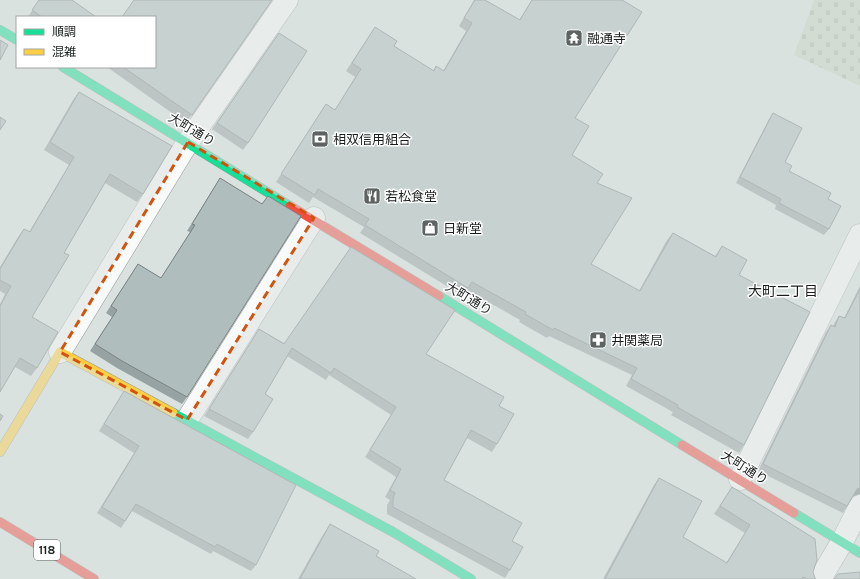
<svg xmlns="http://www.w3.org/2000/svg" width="860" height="579" font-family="Karla,'Noto Sans JP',sans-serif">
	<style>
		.cemetery { fill: url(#cemetery-stones) }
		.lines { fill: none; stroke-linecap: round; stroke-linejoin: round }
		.street-casing { stroke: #959a99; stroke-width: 23 }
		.fast-casing { stroke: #959a99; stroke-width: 10 }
		.slow-casing { stroke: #959a99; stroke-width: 10 }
		.jam-casing { stroke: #959a99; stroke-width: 10 }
		.street { stroke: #f9fbfa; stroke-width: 22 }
		.fast { stroke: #16e098; stroke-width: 9 }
		.slow { stroke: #ffcf43; stroke-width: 9 }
		.jam { stroke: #f24e42; stroke-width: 9 }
		.wall { fill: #97a3a3 }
		.shaded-wall { fill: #7b8484 }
		.building { fill: #b0bdbd; stroke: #7b8484 }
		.marked { fill: none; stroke: #d3530e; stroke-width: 3; stroke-dasharray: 8 5; stroke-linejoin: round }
		.labels { text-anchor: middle; stroke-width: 3; stroke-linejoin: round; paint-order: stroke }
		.shield { fill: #fff; stroke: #5e6261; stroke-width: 1 }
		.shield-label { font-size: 12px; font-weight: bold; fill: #191e1d }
		.poi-label { font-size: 13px; fill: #191e1d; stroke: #fff; text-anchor: start }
		.street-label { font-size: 13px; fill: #191e1d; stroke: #fff }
		.neighbourhood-label { font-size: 14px; fill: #191e1d; stroke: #fff }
	</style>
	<defs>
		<pattern id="cemetery-stones" width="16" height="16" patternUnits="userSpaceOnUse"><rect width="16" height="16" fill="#cad4c0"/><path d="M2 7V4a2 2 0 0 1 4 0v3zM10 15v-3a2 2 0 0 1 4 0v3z" fill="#adb6a5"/></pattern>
	</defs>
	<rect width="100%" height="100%" fill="#dae2e0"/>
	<path class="cemetery" d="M814 0H860V86L794 55Z"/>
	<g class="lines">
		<g class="street-casing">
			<g id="street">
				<path d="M60 352 188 142 287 0"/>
				<path d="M187 420 314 218"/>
				<path d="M740 479 860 235"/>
				<path d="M820 579 842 542 860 506"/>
			</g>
		</g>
		<g class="fast-casing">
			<g id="fast">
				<path d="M0 30 17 40"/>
				<path d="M63 67 290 206"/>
				<path d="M439 296 682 445"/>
				<path d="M173 413 393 532 471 579"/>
				<path d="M794 513 860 553"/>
			</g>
		</g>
		<g class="slow-casing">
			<path id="slow" d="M0 452 60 352 173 413"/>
		</g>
		<g class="jam-casing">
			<g id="jam">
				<path d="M290 206 439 296"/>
				<path d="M682 445 794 513"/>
				<path d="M0 522 94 579"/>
			</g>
		</g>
		<use href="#street" class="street"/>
		<use href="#fast" class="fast"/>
		<use href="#slow" class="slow"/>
		<use href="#jam" class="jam"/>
	</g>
	<g class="wall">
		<path d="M39 0 96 17H28Z"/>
		<path d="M272 0 186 123 107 67H155Z"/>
		<path d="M474 0H485L519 20 532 0H622L575 118 572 155 597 183 591 264 639 291 667 240 673 233 715 256 722 246 739 275 744 445 739 453 671 415 673 412 626 386 632 375 549 336 547 338 519 322 520 320 467 290 463 296 360 233 364 227 313 197 309 203 276 182 326 104 335 110 355 77 346 71 375 27 394 46 433 71 436 66 443 71 466 31 459 26Z"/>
		<path d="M279 33 248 143 243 150 212 129Z"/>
		<path d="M79 92 143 194 137 202 105 183 64 253 32 317 37 368 31 376 15 367 0 392V304L5 294 0 291V267L18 237 24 229 29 232 69 165 44 150 73 100Z"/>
		<path d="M773 113 785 162 789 171 828 199 829 229 824 235 775 209 776 205 736 183 769 119Z"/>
		<path d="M220 178 262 204 268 196 187 397 182 404 117 368 90 351 112 317 106 313 138 264 161 278 190 232 187 231 215 186Z"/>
		<path d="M860 286V494L854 496 843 513 758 471 826 332 831 325 833 326 835 322 839 316 844 318Z"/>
		<path d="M259 329 284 343 426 354 499 406 497 444 492 452 467 438 444 480 512 541 510 570 505 578 387 514V505L390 500 385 497 396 477 365 457 391 415 329 375 326 380 287 356 265 394 253 432 248 439 204 416Z"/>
		<path d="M124 391 256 565 251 571 213 551 211 554 132 511 121 528 97 513 134 453 99 431Z"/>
		<path d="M659 478 683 537 726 563 745 533 714 514 732 487 813 572 815 578 816 579H603L654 485Z"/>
		<path d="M330 524 376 556 416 579H298L321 538Z"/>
	</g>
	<path class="shaded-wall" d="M860 488V494L853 496 857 489Z"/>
	<g class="building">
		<path d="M39 0H72L96 17H42L32 10Z"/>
		<path d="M134 0H272L192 115 123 67H155V17H122Z"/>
		<path d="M475 0H485L520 20 532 0H622L642 12 575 118 589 126 572 155 603 174 597 183 632 198 591 264 640 291 673 233 716 257 722 246 747 260 739 275 810 312 744 445 677 407 678 405 631 379 637 368 554 328 553 330 525 314 526 312 472 282 468 288 365 225 369 219 318 189 315 195 281 174 326 104 335 110 361 69 352 63 375 27 397 41 394 46 434 71 436 66 444 71 472 23 464 18Z"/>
		<path d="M279 33 307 51 248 143 217 123Z"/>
		<path d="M0 40 8 45 0 60Z"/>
		<path d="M79 92 172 146 143 194 110 174 64 253 69 255 32 317 58 332 37 368 20 358 0 392V306L11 286 0 280V269L24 229 30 232 74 157 50 142Z"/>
		<path d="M773 113 802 128 785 162 792 166 789 171 831 193 828 199 841 206 829 229 779 203 781 199 740 177Z"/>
		<path d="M0 117 6 121 0 130Z"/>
		<path d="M220 178 262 204 268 196 301 216 187 397 122 361 95 344 117 310 111 306 138 264 161 278 195 225 192 224Z"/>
		<path d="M351 247 455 310 426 354 504 397 499 406 514 414 497 444 471 430 444 480 522 523 512 541 523 547 510 570 393 507V498L395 493 390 490 401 469 370 450 396 407 334 368 331 373 292 348 265 394 273 399 253 432 209 409 259 329 284 344Z"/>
		<path d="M860 289V488L857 489 847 506 763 464 831 325 835 327 839 316 845 318Z"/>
		<path d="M124 391 296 485 256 565 217 544 215 547 136 504 125 521 102 507 139 446 104 424Z"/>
		<path d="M0 414 3 416 0 421Z"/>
		<path d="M659 478 702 501 683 537 727 563 750 525 720 506 732 487 815 539 817 560 813 572 815 578 816 579H807L803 577 802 579H605Z"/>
		<path d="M330 524 379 551 376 556 416 579H300Z"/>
		<path d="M860 572V579H834L838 574Z"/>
	</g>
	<path d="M0 0H860V579H0ZM188 142 314 218 187 420 60 352Z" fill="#dae2e0" fill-opacity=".55" fill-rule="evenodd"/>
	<path class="marked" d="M188 142 314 218 187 420 60 352Z"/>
	<defs>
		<g id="temple-square" transform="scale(0.9)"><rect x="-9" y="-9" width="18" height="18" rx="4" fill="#5d6361" stroke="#fff"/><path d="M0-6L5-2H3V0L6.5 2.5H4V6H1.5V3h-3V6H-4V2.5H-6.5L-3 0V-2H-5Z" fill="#fff"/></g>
		<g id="bank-square" transform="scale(0.9)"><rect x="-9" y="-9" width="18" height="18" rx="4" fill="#5d6361" stroke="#fff"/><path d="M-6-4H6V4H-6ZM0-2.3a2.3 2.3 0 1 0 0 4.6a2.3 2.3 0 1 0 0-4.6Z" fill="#fff"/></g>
		<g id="restaurant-square" transform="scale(0.9)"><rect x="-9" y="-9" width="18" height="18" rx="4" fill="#5d6361" stroke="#fff"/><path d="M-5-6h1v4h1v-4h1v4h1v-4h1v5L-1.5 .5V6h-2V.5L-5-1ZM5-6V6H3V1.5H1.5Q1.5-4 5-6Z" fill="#fff"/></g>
		<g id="shop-square" transform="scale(0.9)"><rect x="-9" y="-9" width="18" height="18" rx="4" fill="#5d6361" stroke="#fff"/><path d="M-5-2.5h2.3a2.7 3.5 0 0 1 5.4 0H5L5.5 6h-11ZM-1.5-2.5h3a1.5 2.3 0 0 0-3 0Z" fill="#fff"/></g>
		<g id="pharmacy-square" transform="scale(0.9)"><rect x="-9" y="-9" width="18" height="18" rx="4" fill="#5d6361" stroke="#fff"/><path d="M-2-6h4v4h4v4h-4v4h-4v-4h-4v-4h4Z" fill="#fff"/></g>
	</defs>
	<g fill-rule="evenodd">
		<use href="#temple-square" x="574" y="38"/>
		<use href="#bank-square" x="320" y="139"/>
		<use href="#restaurant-square" x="372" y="196"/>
		<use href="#shop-square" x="430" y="228"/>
		<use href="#pharmacy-square" x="598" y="340"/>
	</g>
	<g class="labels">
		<rect class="shield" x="34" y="540" width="26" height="20" rx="3"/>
		<g class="shield-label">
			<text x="47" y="554">118</text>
		</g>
		<g class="poi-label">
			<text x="587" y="43">融通寺</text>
			<text x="333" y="144">相双信用組合</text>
			<text x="385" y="201">若松食堂</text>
			<text x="443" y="233">日新堂</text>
			<text x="611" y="345">井関薬局</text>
		</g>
		<g class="street-label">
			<text transform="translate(192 129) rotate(31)" y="5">大町通り</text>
			<text transform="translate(469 298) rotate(31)" y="5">大町通り</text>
			<text transform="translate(745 467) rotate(32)" y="5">大町通り</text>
		</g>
		<g class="neighbourhood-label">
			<text x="783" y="296">大町二丁目</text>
		</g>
	</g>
	<rect x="16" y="16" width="140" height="52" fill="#ffffff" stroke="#a3a5a5"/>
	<rect x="24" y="29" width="20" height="6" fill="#16e098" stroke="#a3a5a5"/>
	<text x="52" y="36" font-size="12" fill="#191e1d">順調</text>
	<rect x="24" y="49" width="20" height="6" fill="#ffcf43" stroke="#a3a5a5"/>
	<text x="52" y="56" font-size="12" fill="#191e1d">混雑</text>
</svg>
